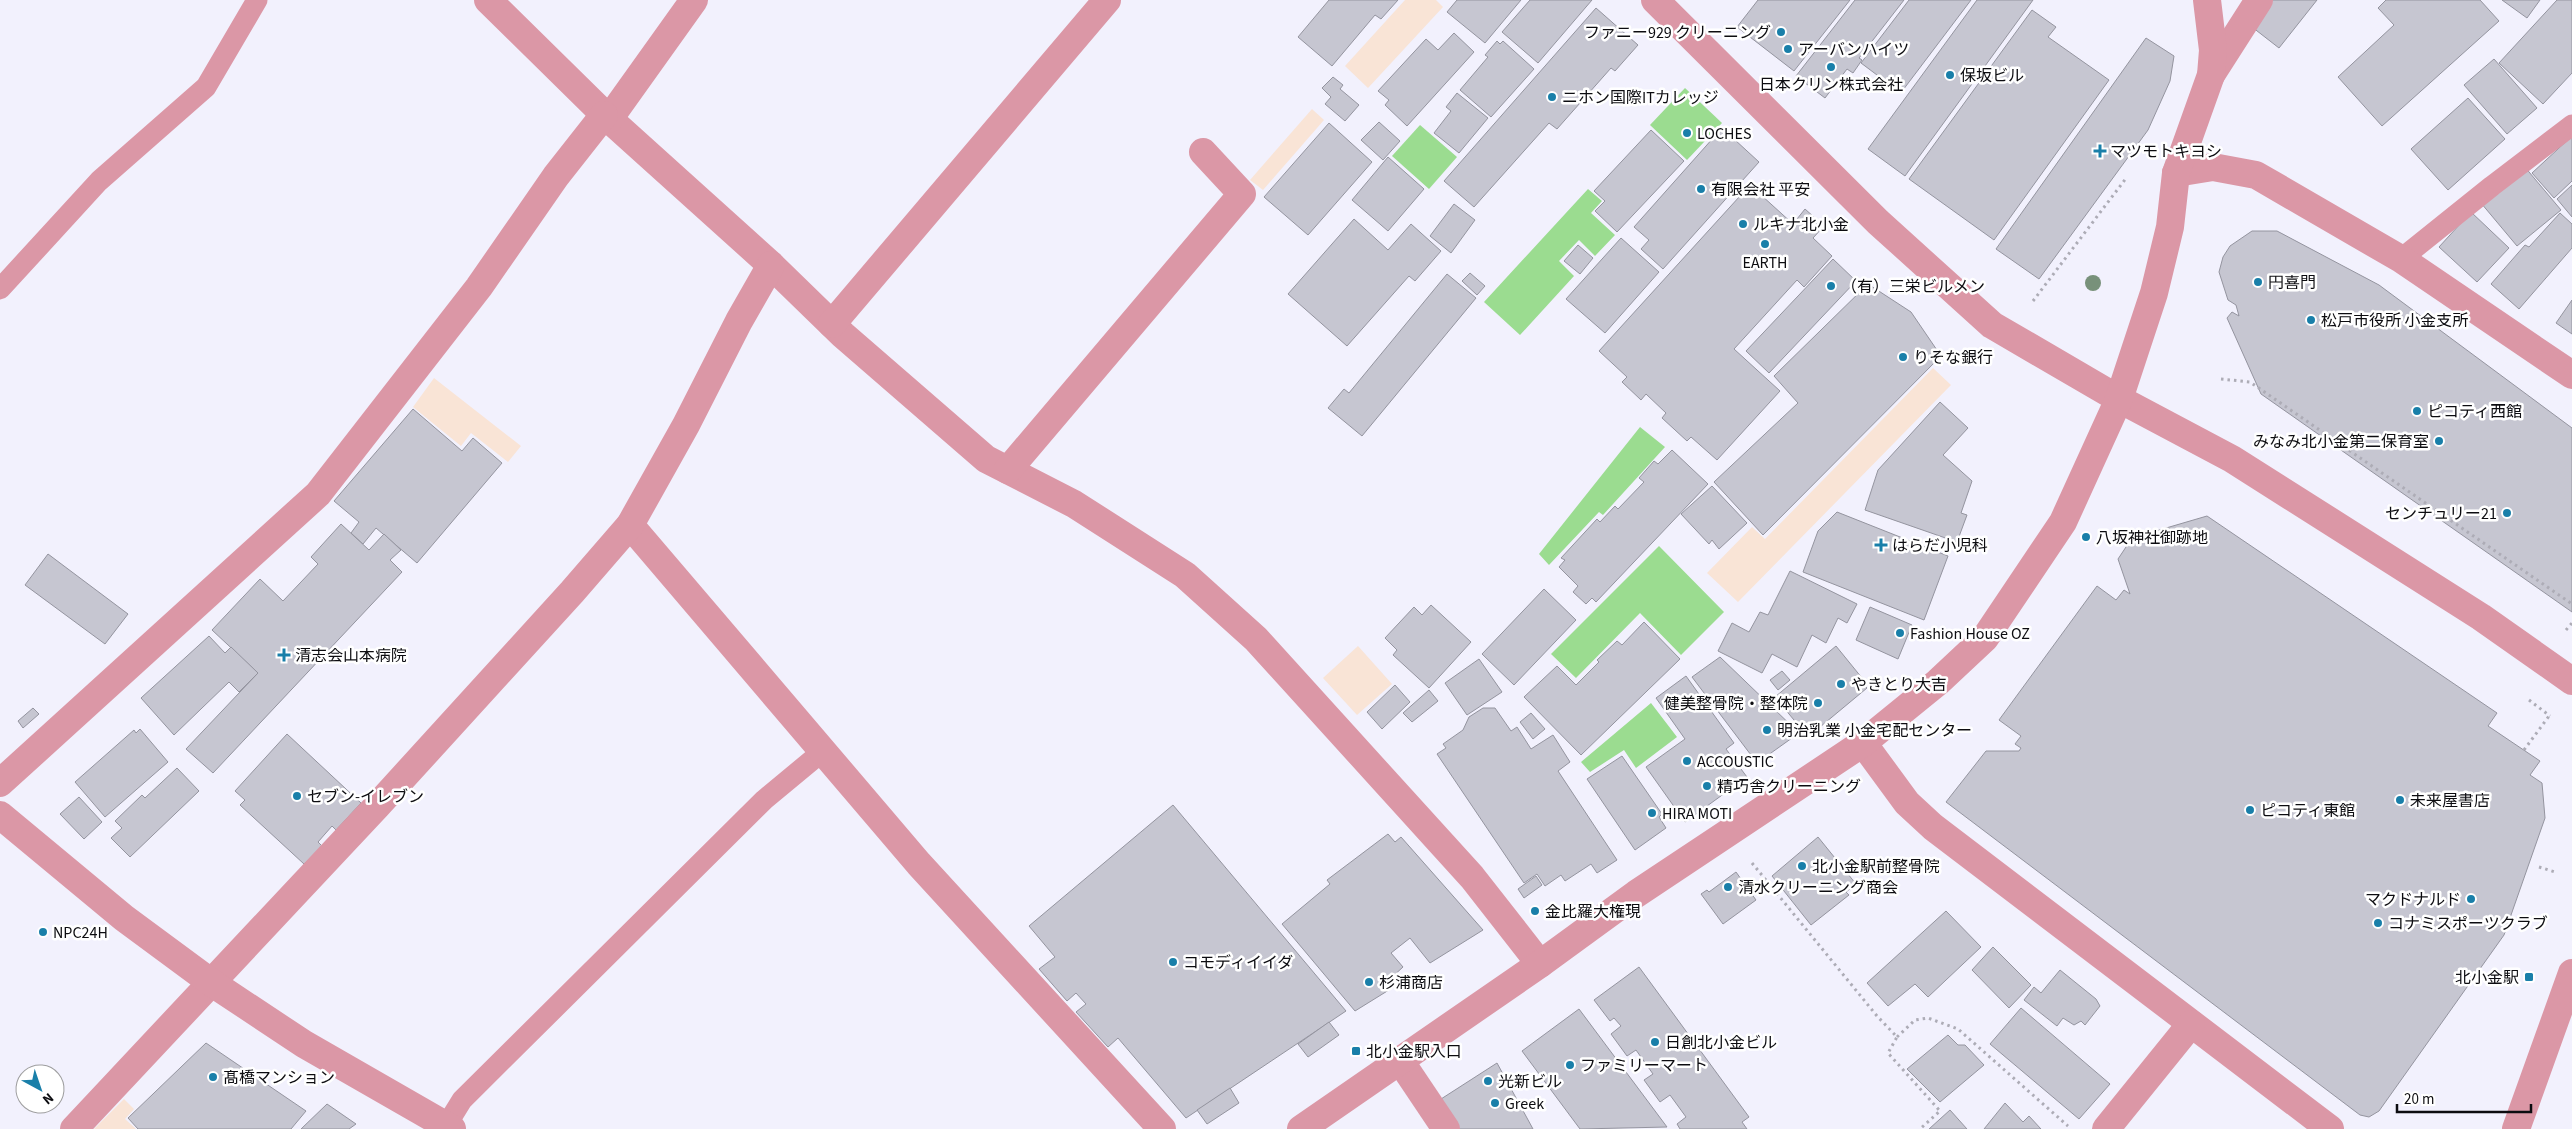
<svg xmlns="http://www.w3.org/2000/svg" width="2572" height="1129" font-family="'Source Sans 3','Noto Sans JP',sans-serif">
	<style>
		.industrial { fill: #f9e4d6 }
		.green { fill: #9bdc90 }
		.building { fill: #c6c6d1; stroke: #94949f }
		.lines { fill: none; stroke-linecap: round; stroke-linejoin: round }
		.path { stroke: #adacb6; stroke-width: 3; stroke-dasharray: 2.5 4; stroke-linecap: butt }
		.service { stroke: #db97a6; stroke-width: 21 }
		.minor { stroke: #db97a6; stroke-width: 28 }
		.tertiary { stroke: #db97a6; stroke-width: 28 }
		.tree { fill: #78917a }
		.poi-dot { fill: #197fa9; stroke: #fff; stroke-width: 2 }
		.labels { text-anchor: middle; stroke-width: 5; stroke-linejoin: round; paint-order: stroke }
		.poi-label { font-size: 16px; fill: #0c0c10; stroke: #fff; text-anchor: start }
	</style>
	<rect width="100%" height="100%" fill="#f2f1fd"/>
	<g class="industrial">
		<path d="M1405 0H1436L1443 7 1368 88 1345 66Z"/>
		<path d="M1312 109 1324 120 1263 190 1250 180Z"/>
		<path d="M1933 368 1951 385 1738 602 1707 573 1752 527 1765 539Z"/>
		<path d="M434 378 521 446 508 462 471 433 461 446 413 407Z"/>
		<path d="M1358 646 1392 684 1357 715 1323 678Z"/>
		<path d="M124 1099 134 1109 125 1119 136 1129H94Z"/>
	</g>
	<g class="green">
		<path d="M1685 88 1722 123 1687 160 1650 125Z"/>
		<path d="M1420 125 1457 157 1429 189 1392 156Z"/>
		<path d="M1588 189 1602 201 1591 213 1615 235 1595 256 1579 240 1559 261 1574 276 1520 335 1484 302Z"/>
		<path d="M1640 427 1665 447 1603 515 1599 512 1549 565 1539 554Z"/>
		<path d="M1659 546 1724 612 1681 655 1640 613 1576 678 1551 654Z"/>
		<path d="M1651 703 1677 737 1636 768 1624 750 1590 772 1581 762Z"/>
	</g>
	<g class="building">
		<path d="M1329 0H1398L1381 19 1375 15 1332 66 1298 37Z"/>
		<path d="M1457 0H1521L1485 43 1447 12Z"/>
		<path d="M1530 0H1592L1538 63 1502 32Z"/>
		<path d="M1758 0H1850L1794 71 1737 27Z"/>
		<path d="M1855 0H1904L1859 58 1862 60 1853 73 1847 69 1825 98 1796 76Z"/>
		<path d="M1909 0H1971L1903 90 1891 81 1889 84 1861 63Z"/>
		<path d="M1977 0H2033L1905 176 1868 149Z"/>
		<path d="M2270 0H2317L2279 48 2252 27Z"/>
		<path d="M2386 0H2480L2499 21 2382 126 2338 77 2394 25 2378 8Z"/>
		<path d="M2502 0H2540L2527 18Z"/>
		<path d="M2557 0H2572V73L2543 104 2499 63Z"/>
		<path d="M1596 8 1638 45 1615 71 1611 68 1557 129 1549 123 1474 207 1444 181Z"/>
		<path d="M2032 10 2056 27 2048 37 2109 80 1994 240 1909 179Z"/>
		<path d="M1454 33 1474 52 1407 126 1385 105 1389 100 1378 91 1426 39 1438 50Z"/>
		<path d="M2146 38 2174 56 2170 81 2148 130 2039 279 1996 249Z"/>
		<path d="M1497 41 1500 44 1503 41 1534 69 1491 117 1460 90 1488 57 1485 55Z"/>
		<path d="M2494 59 2537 108 2507 134 2464 85Z"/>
		<path d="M1333 77 1343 85 1340 89 1359 105 1345 121 1325 104 1331 97 1322 88Z"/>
		<path d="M1457 93 1488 118 1459 153 1434 133 1451 111 1446 107Z"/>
		<path d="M2468 98 2505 139 2448 190 2411 149Z"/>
		<path d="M1379 122 1400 141 1383 160 1361 140Z"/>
		<path d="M1329 123 1372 162 1308 235 1264 197Z"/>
		<path d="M1722 128 1759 162 1663 269 1641 249 1649 240 1634 227Z"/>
		<path d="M1651 130 1684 161 1617 232 1595 211 1605 201 1594 191Z"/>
		<path d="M2572 136V181L2554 198 2532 173Z"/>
		<path d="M1388 157 1424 189 1388 231 1352 200Z"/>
		<path d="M2524 166 2561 210 2517 246 2481 203Z"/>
		<path d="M1750 185 1793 224 1805 209 1824 226 1813 238 1832 256 1804 287 1797 280 1734 349 1780 391 1717 460 1691 437 1687 441 1662 418 1666 413 1646 394 1641 400 1622 382 1627 377 1599 351Z"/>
		<path d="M2572 185V217L2557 199Z"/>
		<path d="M1454 204 1475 220 1451 253 1430 236Z"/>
		<path d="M2471 212 2509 248 2477 282 2439 247Z"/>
		<path d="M2560 213 2572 224V248L2519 309 2491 284 2525 245 2529 247Z"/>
		<path d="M1354 219 1388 250 1411 224 1441 251 1415 281 1409 276 1347 346 1288 294Z"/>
		<path d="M2252 231H2277L2379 285 2572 428V612L2261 394 2227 318 2232 312 2239 316 2236 305 2228 300 2219 272 2223 257 2230 246Z"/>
		<path d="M1621 238 1659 272 1605 333 1566 299Z"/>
		<path d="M1578 245 1593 258 1580 274 1564 261Z"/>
		<path d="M1833 259 1856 281 1769 373 1746 351Z"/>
		<path d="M1470 273 1485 286 1477 295 1462 281Z"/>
		<path d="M1447 274 1476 298 1362 436 1328 408 1344 389 1349 393Z"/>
		<path d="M1868 284 1911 312 1941 356 1763 535 1714 482 1798 403 1774 376Z"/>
		<path d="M2572 300V334L2556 323Z"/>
		<path d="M1940 402 1968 428 1943 455 1972 481 1961 513 1967 515 1957 542 1865 510 1878 470Z"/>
		<path d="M413 409 462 451 473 438 502 463 417 563 376 528 363 544 351 533 359 522 334 501Z"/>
		<path d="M1672 450 1708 484 1596 602 1592 598 1586 604 1573 592 1578 586 1559 567 1565 560 1561 558 1597 519 1600 522 1615 506 1618 509 1644 482 1639 478 1654 461 1658 464Z"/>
		<path d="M1712 486 1747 523 1719 549 1712 540 1709 544 1681 514Z"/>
		<path d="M1837 512 1948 556 1924 620 1803 572 1818 531Z"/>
		<path d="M2207 516 2497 713 2488 726 2540 761 2530 775 2542 783 2545 818 2504 935 2379 1111 2369 1117 2360 1115 1946 802 1986 751H2019L2021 748 2015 744 2021 736 1999 720 2097 586 2116 600 2124 590 2130 594 2118 559 2132 538Z"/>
		<path d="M341 524 369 550 384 534 401 550 390 560 402 572 213 773 186 749 258 673 212 630 260 579 283 601 318 564 311 557Z"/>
		<path d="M48 554 128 614 105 644 25 585Z"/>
		<path d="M1790 571 1857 604 1847 623 1838 618 1826 643 1812 635 1797 667 1772 654 1762 673 1718 651 1732 623 1749 632 1760 612 1768 615Z"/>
		<path d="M1544 589 1576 620 1514 685 1482 654Z"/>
		<path d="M1431 605 1471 642 1429 688 1393 655 1397 650 1385 638 1414 607 1422 615Z"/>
		<path d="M1870 607 1912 625 1898 659 1856 640Z"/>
		<path d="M1644 622 1680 659 1581 755 1524 697 1557 666 1576 685 1599 662 1597 660 1617 641 1622 645Z"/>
		<path d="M209 636 225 653 231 647 258 673 239 692 229 682 174 735 141 698Z"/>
		<path d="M1836 646 1862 678 1860 680 1867 688 1808 737 1775 697Z"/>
		<path d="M1720 657 1799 733 1757 763 1692 677Z"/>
		<path d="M1479 659 1502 692 1467 715 1445 683Z"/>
		<path d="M1782 671 1790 680 1778 690 1770 680Z"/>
		<path d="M1686 676 1734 743 1726 749 1747 777 1685 822 1646 767 1685 739 1656 698Z"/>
		<path d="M1395 685 1410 702 1382 729 1367 712Z"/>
		<path d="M1429 690 1438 701 1412 722 1403 713Z"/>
		<path d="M33 708 39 714 23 728 18 721Z"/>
		<path d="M1483 708H1495L1511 731 1517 727 1531 749 1553 735 1570 762 1558 771 1617 860 1597 873 1591 864 1565 881 1561 875 1545 886 1537 874 1524 883 1437 754 1446 748 1443 744 1463 730 1469 717Z"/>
		<path d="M1531 713 1545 729 1533 739 1520 722Z"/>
		<path d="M140 729 168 762 105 817 75 782 134 730 136 733Z"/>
		<path d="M287 734 361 803 336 830 332 826 318 842 322 846 304 864 240 805 245 800 235 791Z"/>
		<path d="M1622 756 1662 814 1659 817 1666 828 1635 850 1587 779Z"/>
		<path d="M177 768 199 791 130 857 111 838 122 828 115 821 142 795 145 798Z"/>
		<path d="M79 797 102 822 84 839 60 814Z"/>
		<path d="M1173 805 1346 1011 1186 1118 1118 1038 1108 1047 1076 1012 1086 1004 1076 993 1067 1001 1039 969 1055 957 1029 926Z"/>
		<path d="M1388 834 1395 842 1401 837 1483 930 1430 963 1410 938 1391 953 1403 967 1391 978 1397 985 1355 1011 1282 924 1330 884 1327 880Z"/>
		<path d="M1818 837 1856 884 1846 892 1849 895 1811 925 1772 876Z"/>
		<path d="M1736 872 1756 900 1723 924 1701 894 1707 890 1709 892Z"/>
		<path d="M1536 876 1542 885 1524 898 1518 889Z"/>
		<path d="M1946 911 1981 947 1928 997 1915 984 1888 1006 1867 983Z"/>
		<path d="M1993 947 2031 985 2009 1008 1972 970Z"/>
		<path d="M1639 967 1749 1117 1742 1122 1747 1129H1680L1677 1124 1686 1117 1670 1095 1660 1102 1644 1080 1653 1074 1636 1050 1627 1056 1611 1034 1621 1026 1614 1018 1610 1021 1594 1000Z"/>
		<path d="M2060 970 2096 999 2100 1006 2085 1025 2081 1021 2074 1025 2063 1018 2057 1026 2024 1000 2034 987 2041 993Z"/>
		<path d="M2021 1008 2110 1084 2079 1119 1990 1044Z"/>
		<path d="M1579 1009 1667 1127 1580 1129 1522 1051Z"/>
		<path d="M1329 1022 1339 1035 1308 1057 1298 1044Z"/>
		<path d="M1948 1035 1958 1045H1965L1984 1065 1940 1102 1907 1069Z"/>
		<path d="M206 1043 306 1111 291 1129H138L128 1118Z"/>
		<path d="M1497 1063 1533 1129H1458L1441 1099Z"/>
		<path d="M1230 1088 1239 1103 1207 1124 1197 1110Z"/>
		<path d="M2005 1103 2023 1122 2029 1116 2041 1129H1984Z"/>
		<path d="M327 1104 356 1124 349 1129H301Z"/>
		<path d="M1950 1110 1967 1129H1929Z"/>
	</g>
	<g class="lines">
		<g class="path">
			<path d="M2033 301 2127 177"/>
			<path d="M2221 379 2250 382 2572 604"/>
			<path d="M2566 630 2572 623"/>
			<path d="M2529 700 2550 716"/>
			<path d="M2524 750 2549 716"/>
			<path d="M1752 863 1877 1016 1897 1037 1888 1053 1940 1111 1920 1129"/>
			<path d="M2539 867 2555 872"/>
			<path d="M1897 1037 1915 1020 1928 1018 1958 1029 2068 1126"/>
		</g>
		<g class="service">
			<path d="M2401 259 2492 186 2572 125"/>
			<path d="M0 289 99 181 206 87 257 0"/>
			<path d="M446 1126 462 1100 764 800 823 751"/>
		</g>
		<g class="minor">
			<path d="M488 0 609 119 771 265 843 335 986 459 1074 504 1185 575 1256 639 1472 877 1540 964"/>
			<path d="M2211 75 2259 0"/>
			<path d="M609 119 694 0"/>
			<path d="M2176 173 2213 167 2256 175 2401 259 2572 375"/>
			<path d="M832 324 1107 0"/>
			<path d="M1008 470 1242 194 1203 152"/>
			<path d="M630 525 919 864 1162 1129"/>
			<path d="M1863 743 1907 803 1933 827 2330 1129"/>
			<path d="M0 783 318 494 479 287 556 176 604 115"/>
			<path d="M1401 1062 1446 1129"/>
			<path d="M74 1129 377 806 572 592 630 525 686 425 739 321 771 265"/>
			<path d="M2106 1129 2191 1024"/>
		</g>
		<g class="tertiary">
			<path d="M1655 0 1878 222 1992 325 2119 399 2232 459 2481 617 2572 681"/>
			<path d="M0 815 124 918 212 983 304 1044 452 1129"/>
			<path d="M1301 1129 1540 964 1636 894 1863 743 1938 682 1985 638 2063 522 2119 399 2154 293 2170 227 2176 173 2211 75 2213 50 2207 0"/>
			<path d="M2516 1129 2572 973"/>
		</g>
	</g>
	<circle class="tree" cx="2093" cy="283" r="8"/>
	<g class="poi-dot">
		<circle cx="1781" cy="32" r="5"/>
		<circle cx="1788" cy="49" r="5"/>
		<circle cx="1831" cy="67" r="5"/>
		<circle cx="1950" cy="75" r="5"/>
		<circle cx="1552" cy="97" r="5"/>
		<circle cx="1687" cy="133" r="5"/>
		<path d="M2097.5 143.5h5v5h5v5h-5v5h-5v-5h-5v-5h5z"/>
		<circle cx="1701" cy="189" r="5"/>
		<circle cx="1743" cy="224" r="5"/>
		<circle cx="1765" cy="244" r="5"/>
		<circle cx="2258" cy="282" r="5"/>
		<circle cx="1831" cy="286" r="5"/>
		<circle cx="2311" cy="320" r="5"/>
		<circle cx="1903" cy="357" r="5"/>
		<circle cx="2417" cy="411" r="5"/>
		<circle cx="2439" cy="441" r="5"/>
		<circle cx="2507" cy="513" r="5"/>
		<circle cx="2086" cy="537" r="5"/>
		<path d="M1878.5 537.5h5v5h5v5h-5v5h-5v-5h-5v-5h5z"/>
		<circle cx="1900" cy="633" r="5"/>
		<path d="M281.5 647.5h5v5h5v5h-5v5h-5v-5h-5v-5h5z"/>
		<circle cx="1841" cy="684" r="5"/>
		<circle cx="1818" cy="703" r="5"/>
		<circle cx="1767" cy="730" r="5"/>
		<circle cx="1687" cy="761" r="5"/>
		<circle cx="1707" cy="786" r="5"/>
		<circle cx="297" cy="796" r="5"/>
		<circle cx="2400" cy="800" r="5"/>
		<circle cx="2250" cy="810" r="5"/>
		<circle cx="1652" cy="813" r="5"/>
		<circle cx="1802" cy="866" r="5"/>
		<circle cx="1728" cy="887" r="5"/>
		<circle cx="2471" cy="899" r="5"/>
		<circle cx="1535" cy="911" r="5"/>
		<circle cx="2378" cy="923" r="5"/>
		<circle cx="43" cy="932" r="5"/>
		<circle cx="1173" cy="962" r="5"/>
		<rect x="2524" y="972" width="10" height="10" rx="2.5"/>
		<circle cx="1369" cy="982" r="5"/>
		<circle cx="1655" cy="1042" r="5"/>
		<rect x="1351" y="1046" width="10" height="10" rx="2.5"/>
		<circle cx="1570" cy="1065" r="5"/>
		<circle cx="213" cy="1077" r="5"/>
		<circle cx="1488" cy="1081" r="5"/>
		<circle cx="1495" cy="1103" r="5"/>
	</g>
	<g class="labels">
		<g class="poi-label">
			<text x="1771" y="38" text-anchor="end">ファニー929 クリーニング</text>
			<text x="1798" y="55">アーバンハイツ</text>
			<text x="1960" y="81">保坂ビル</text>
			<text x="1831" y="90" text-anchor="middle">日本クリン株式会社</text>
			<text x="1562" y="103">ニホン国際ITカレッジ</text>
			<text x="1697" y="139">LOCHES</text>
			<text x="2110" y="157">マツモトキヨシ</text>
			<text x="1711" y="195">有限会社 平安</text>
			<text x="1753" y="230">ルキナ北小金</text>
			<text x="1765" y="268" text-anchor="middle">EARTH</text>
			<text x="2268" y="288">円喜門</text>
			<text x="1841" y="292">（有）三栄ビルメン</text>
			<text x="2321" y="326">松戸市役所 小金支所</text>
			<text x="1913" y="363">りそな銀行</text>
			<text x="2427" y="417">ピコティ西館</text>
			<text x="2429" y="447" text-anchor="end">みなみ北小金第二保育室</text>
			<text x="2497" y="519" text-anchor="end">センチュリー21</text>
			<text x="2096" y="543">八坂神社御跡地</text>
			<text x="1892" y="551">はらだ小児科</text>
			<text x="1910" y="639">Fashion House OZ</text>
			<text x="295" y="661">清志会山本病院</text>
			<text x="1851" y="690">やきとり大吉</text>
			<text x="1808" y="709" text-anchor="end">健美整骨院・整体院</text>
			<text x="1777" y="736">明治乳業 小金宅配センター</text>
			<text x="1697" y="767">ACCOUSTIC</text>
			<text x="1717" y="792">精巧舎クリーニング</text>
			<text x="307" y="802">セブン-イレブン</text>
			<text x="2410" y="806">未来屋書店</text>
			<text x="2260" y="816">ピコティ東館</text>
			<text x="1662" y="819">HIRA MOTI</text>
			<text x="1812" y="872">北小金駅前整骨院</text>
			<text x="1738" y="893">清水クリーニング商会</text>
			<text x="2461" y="905" text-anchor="end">マクドナルド</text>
			<text x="1545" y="917">金比羅大権現</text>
			<text x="2388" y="929">コナミスポーツクラブ</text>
			<text x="53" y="938">NPC24H</text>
			<text x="1183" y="968">コモディイイダ</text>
			<text x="2519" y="983" text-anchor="end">北小金駅</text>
			<text x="1379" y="988">杉浦商店</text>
			<text x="1665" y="1048">日創北小金ビル</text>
			<text x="1366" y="1057">北小金駅入口</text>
			<text x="1580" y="1071">ファミリーマート</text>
			<text x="223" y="1083">髙橋マンション</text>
			<text x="1498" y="1087">光新ビル</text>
			<text x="1505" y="1109">Greek</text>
		</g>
	</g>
	<g transform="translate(40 1089) rotate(140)"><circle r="24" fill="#ffffff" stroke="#9e9e9f"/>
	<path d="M0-4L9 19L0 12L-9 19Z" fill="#197fa9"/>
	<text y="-8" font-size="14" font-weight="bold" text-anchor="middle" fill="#0c0c10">N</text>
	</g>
	<path d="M2397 1104v8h134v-8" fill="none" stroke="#0c0c10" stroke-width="2.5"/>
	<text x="2404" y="1104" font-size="15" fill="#0c0c10" stroke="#ffffff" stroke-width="4" paint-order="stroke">20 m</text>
</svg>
